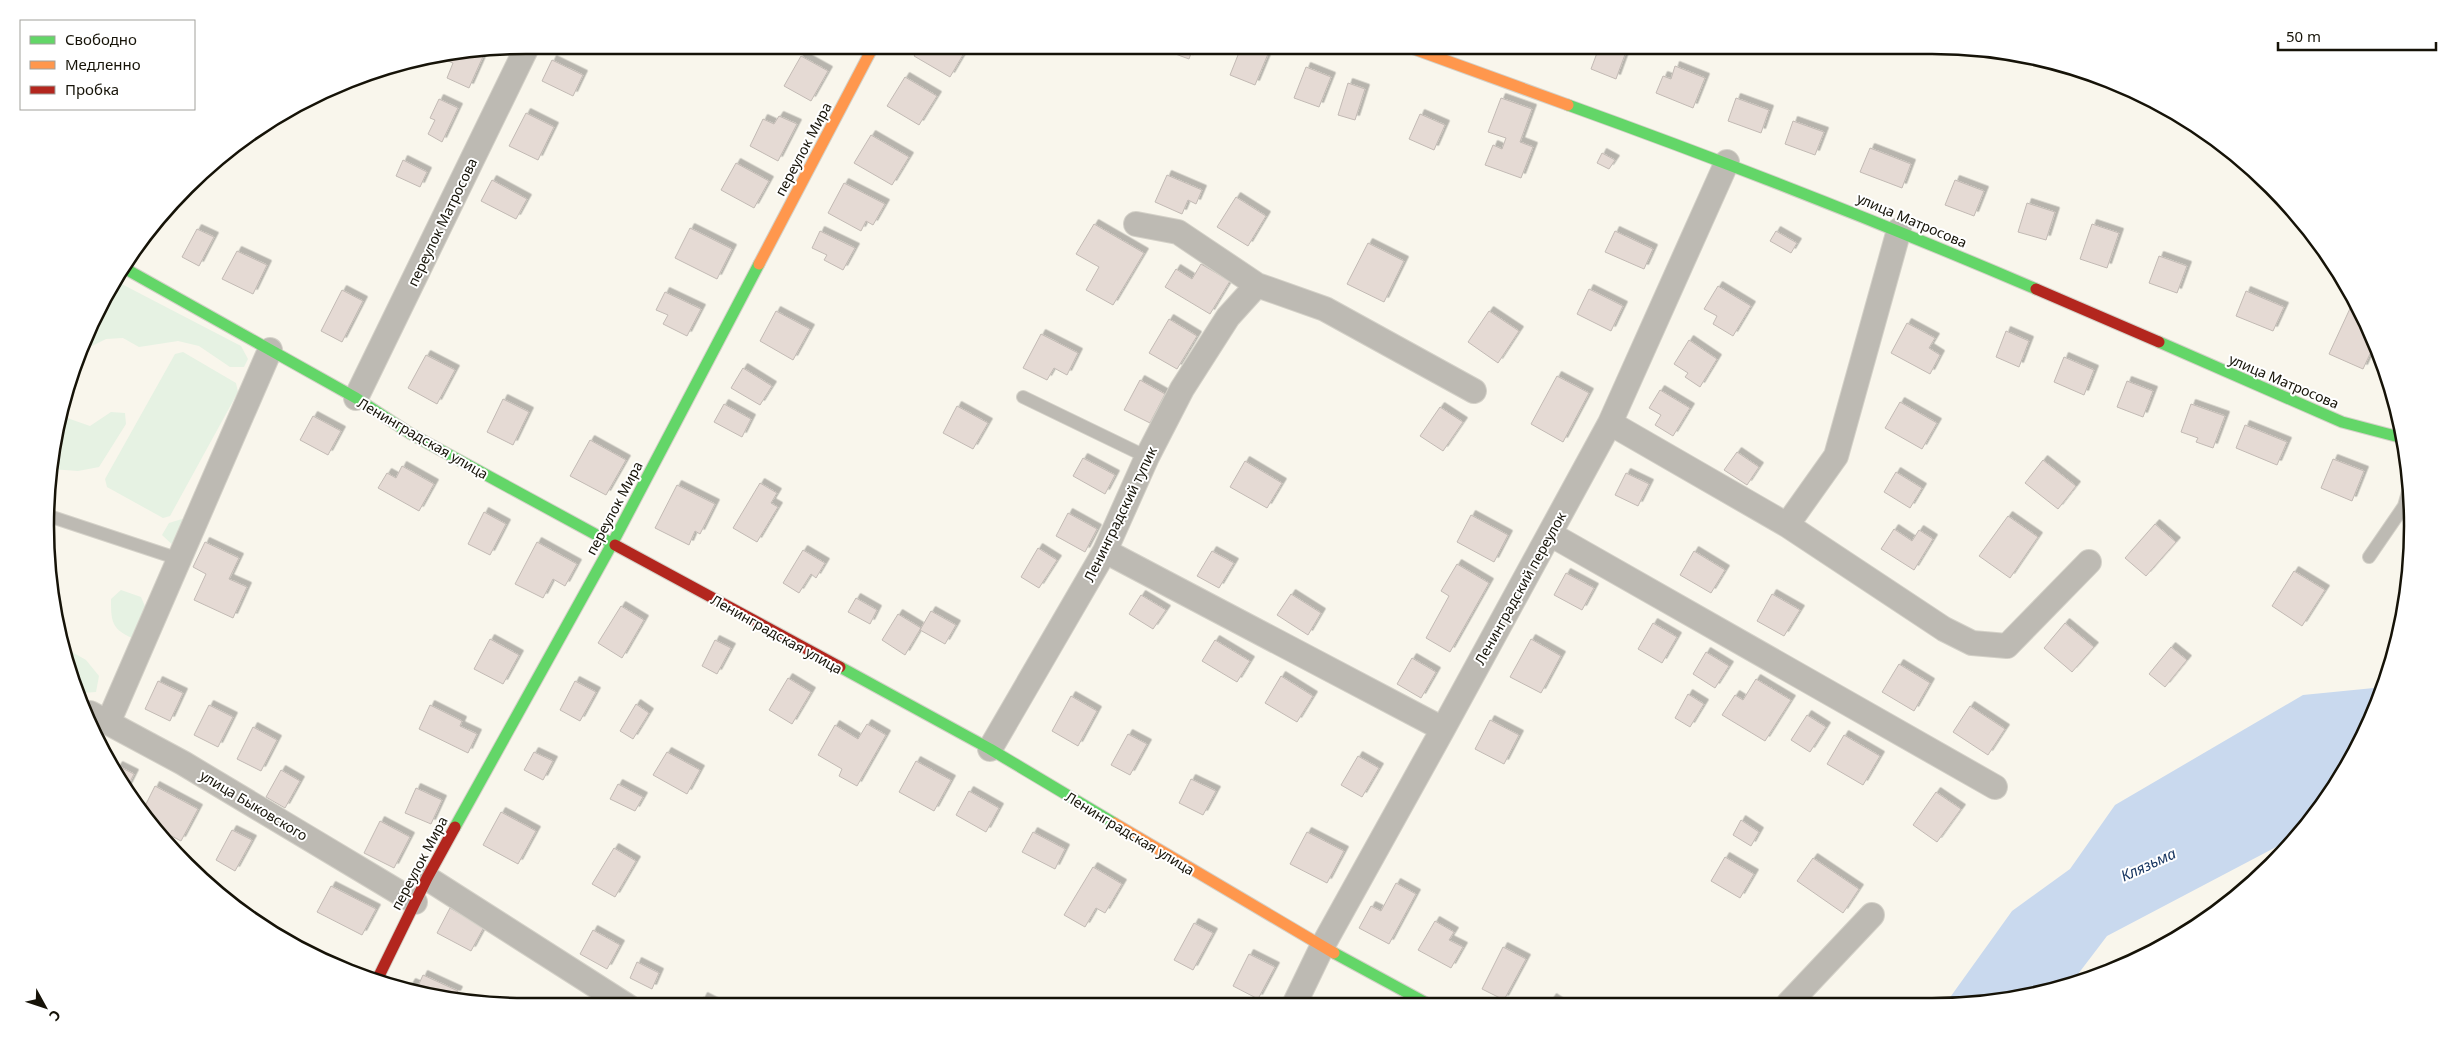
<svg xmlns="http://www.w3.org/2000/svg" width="2458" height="1052" font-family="'Noto Sans',sans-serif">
<defs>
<filter id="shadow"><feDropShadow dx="4.5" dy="-4.5" stdDeviation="0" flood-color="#0004"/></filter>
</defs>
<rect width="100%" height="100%" fill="#f9f6ec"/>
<path fill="#e6f2e3" d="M114,280l127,66 7,13 -4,8h-14l-31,-21 -21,-5 -39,6 -16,-9 -17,1 -20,10 24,-64z
M183,352l53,31 2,9 -68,124 -7,2 -56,-31 -2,-8 70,-125z
M111,412l14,1 1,11 -27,43 -21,4 -27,-2 3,-37 8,-19 8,6 20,7z
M182,519l2,11 -9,17 -13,-12 7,-12z
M121,590l20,7 6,14 -15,27c-21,-9 -21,-18 -21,-39z
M65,648l21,12 13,16 -3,16 -14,1z"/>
<path fill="#c9d9ee" d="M2384,687l-70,132 -19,18 -188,99 -35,46 -77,21h-49l66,-92 58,-42 45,-64 188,-110z"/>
<path fill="#e5dad4" stroke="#c2bab4" filter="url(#shadow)" d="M921,45h40l6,3 -17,29 -36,-21z
M1160,45h34l-5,14 -30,-11z
M1242,45l26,9 -13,31 -25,-10z
M1533,45h18l-2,6z
M1600,45h15l12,4 -11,30 -25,-10z
M485,52l-16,36 -22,-10 6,-15 -10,-4z
M801,56l27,15 -17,30 -27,-15z
M552,60l31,15 -10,21 -31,-15z
M1675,66l30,12 -12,30 -37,-15 7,-17 8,3z
M1306,67l25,10 -12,30 -25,-9z
M905,77l32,19 -18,29 -32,-19z
M1348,83l17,6 -10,31 -17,-5z
M1501,98l31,11 -12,33 13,5 -12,31 -36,-13 8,-20 9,4 4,-11 -18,-6z
M1736,98l33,12 -8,23 -33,-12z
M439,99l19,9 -16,34 -14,-8 7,-14 -5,-2z
M526,113l28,14 -16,33 -29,-14z
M1420,114l25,11 -11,25 -25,-11z
M779,116l18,8 -19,37 -28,-15 13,-27 11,5z
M1793,121l31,11 -9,23 -30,-11z
M871,135l38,22 -17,28 -38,-22z
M1870,148l41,16 -9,24 -42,-16z
M1602,153l13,7 -6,9 -12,-6z
M403,160l24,12 -7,15 -24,-11z
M736,163l33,18 -15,27 -33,-18z
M1167,175l35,15 -6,14 -8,-4 -6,14 -27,-12z
M492,180l35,19 -11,20 -35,-18z
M1955,180l29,11 -10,25 -29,-11z
M844,183l41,21 -12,21 -7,-4 -5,10 -33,-18z
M1236,197l30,19 -18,30 -31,-19z
M2027,203l28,9 -9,28 -28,-8z
M1094,224l50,29 -31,52 -27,-15 13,-23 -23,-13z
M2092,224l27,9 -12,35 -27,-9z
M690,228l42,21 -15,30 -42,-21z
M197,229l17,8 -15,29 -17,-9z
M820,231l35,17 -12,22 -19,-10 3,-5 -15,-7z
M1615,231l38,18 -9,20 -39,-17z
M1776,231l21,12 -6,10 -21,-12z
M1368,243l36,18 -20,41 -37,-18z
M237,251l30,14 -14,29 -31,-15z
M2159,256l28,10 -10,27 -28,-10z
M1201,264l29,17 -20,33 -45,-27 11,-18 16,10z
M1718,286l33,20 -18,30 -20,-12 4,-8 -13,-7z
M1589,289l34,17 -12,25 -34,-17z
M342,290l21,11 -21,41 -21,-11z
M2246,291l38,16 -11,24 -37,-15z
M665,292l36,17 -14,27 -24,-12 5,-9 -12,-5z
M2353,302l4,2 7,10 11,29 -12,26 -34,-15z
M776,311l34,18 -17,31 -33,-19z
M1489,311l30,20 -21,32 -30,-21z
M1169,319l28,17 -20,33 -28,-16z
M1907,323l28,15 -6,10 11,7 -10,19 -39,-21z
M2006,331l23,10 -10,26 -23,-10z
M1041,334l37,19 -11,22 -13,-7 -7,12 -24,-12z
M1689,340l28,19 -17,28 -15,-10 3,-4 -14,-9z
M426,355l29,15 -18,34 -29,-16z
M2064,357l30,13 -10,25 -30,-13z
M743,368l29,18 -12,19 -29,-17z
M1557,376l32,17 -26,49 -32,-18z
M1140,380l25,14 -15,29 -26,-13z
M2127,381l26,10 -10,26 -26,-10z
M1660,390l30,18 -17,28 -18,-11 6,-10 -12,-7z
M503,399l26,13 -16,33 -26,-13z
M1900,402l37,21 -15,26 -37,-21z
M724,404l27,15 -9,18 -28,-15z
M2191,404l34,12 -12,32 -17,-6 2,-4 -17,-6z
M957,406l31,17 -15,26 -30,-16z
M1440,407l23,15 -20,29 -23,-15z
M313,416l28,15 -13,24 -28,-15z
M2245,425l42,17 -10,23 -41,-17z
M590,440l36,20 -20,35 -36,-19z
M1737,452l22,15 -12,18 -23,-15z
M1083,458l32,17 -10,19 -32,-18z
M2333,459l31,12 -12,30 -31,-13z
M2043,460l33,26 -18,23 -33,-26z
M1245,461l37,22 -15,25 -37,-21z
M402,466l32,18 -15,27 -41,-23 9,-15 9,5z
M1896,472l26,16 -12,20 -26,-16z
M1626,473l23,11 -11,22 -23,-11z
M760,483l17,10 -6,10 7,4 -21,35 -24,-14z
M677,485l38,19 -15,30 -5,-3 -6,14 -34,-17z
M484,512l22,12 -16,31 -22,-11z
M1068,513l29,16 -12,23 -29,-16z
M1471,515l37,20 -14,27 -37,-20z
M2008,516l30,21 -28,41 -31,-22z
M2155,524l21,18 -30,34 -21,-18z
M1894,529l18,12 7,-11 14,9 -19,31 -33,-21z
M205,542l34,16 -10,21 18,8 -14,31 -39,-18 12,-26 -13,-7z
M537,542l40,22 -12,22 -12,-7 -10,19 -28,-14z
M1038,548l19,12 -18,28 -18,-11z
M803,550l22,13 -9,15 -5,-4 -12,19 -16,-10z
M1212,551l22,12 -15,25 -22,-12z
M1694,551l31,19 -14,23 -31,-18z
M1457,564l32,19 -39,69 -24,-14 23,-42 -8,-5z
M2294,571l31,19 -23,36 -30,-20z
M1566,573l28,15 -12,22 -28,-15z
M1291,594l30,19 -13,22 -31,-20z
M1772,594l28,16 -16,26 -27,-15z
M1141,595l25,15 -13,19 -24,-15z
M856,598l21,12 -7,14 -22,-12z
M621,606l23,14 -22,38 -24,-15z
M931,611l25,14 -11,19 -25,-14z
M898,614l23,14 -16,27 -23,-15z
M1653,623l24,14 -15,26 -24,-14z
M2065,623l29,24 -22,25 -28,-24z
M490,639l29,16 -16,29 -29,-15z
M1531,639l30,17 -20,37 -31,-16z
M715,640l16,8 -14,26 -15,-8z
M1215,640l35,21 -13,21 -35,-21z
M2171,647l16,13 -22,27 -16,-13z
M1706,652l23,14 -14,22 -22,-14z
M1412,658l24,14 -15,26 -24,-14z
M1899,664l31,19 -16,28 -32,-19z
M1281,676l32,20 -16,26 -32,-19z
M788,678l23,14 -19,32 -23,-14z
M1756,679l35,21 -26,41 -43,-26 13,-20 8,5z
M158,681l25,12 -13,28 -25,-12z
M575,681l21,11 -16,29 -20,-11z
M1688,694l16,10 -14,23 -15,-9z
M1071,696l26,15 -19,35 -26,-15z
M636,704l13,9 -16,26 -13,-8z
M209,705l24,12 -15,30 -24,-12z
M430,705l32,16 -2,5 17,8 -9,19 -49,-24z
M1970,706l35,23 -17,26 -35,-23z
M1807,715l19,12 -16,25 -19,-12z
M1490,720l29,15 -15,29 -29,-15z
M867,724l19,11 -29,51 -18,-10 3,-7 -24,-14 17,-30 23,14z
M253,727l24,13 -16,31 -24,-12z
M1128,734l19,10 -17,31 -19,-10z
M1844,735l36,21 -17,29 -36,-21z
M534,752l19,9 -10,19 -19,-10z
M667,752l33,18 -13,24 -34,-19z
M1358,756l21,12 -17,29 -21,-12z
M916,761l35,19 -17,31 -35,-19z
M118,766l16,8 -8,16 -12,-17z
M281,770l19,11 -15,27 -19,-11z
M1191,779l25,12 -13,24 -24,-12z
M618,784l25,13 -8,14 -25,-12z
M155,786l43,23 -17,32 -30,-16 -9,-13z
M416,788l26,12 -11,24 -26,-11z
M969,791l30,17 -13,24 -30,-17z
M1936,792l25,17 -24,33 -24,-17z
M501,812l35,19 -18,33 -35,-19z
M1741,820l18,12 -8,14 -18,-11z
M380,821l30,16 -16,31 -30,-15z
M232,830l20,10 -17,31 -19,-11z
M1033,832l32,17 -10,20 -33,-17z
M1307,832l37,19 -17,32 -37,-19z
M614,848l22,13 -21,36 -23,-13z
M1725,857l29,17 -14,24 -29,-17z
M1813,858l46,31 -16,24 -46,-32z
M1093,867l29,17 -17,29 -9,-5 -11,19 -21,-12z
M1396,883l20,11 -27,50 -30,-16 12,-22 10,5z
M331,886l45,23 -14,26 -45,-23z
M450,908l34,19 -13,24 -34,-18z
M1435,921l19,11 -5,8 14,7 -12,21 -33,-18z
M1194,923l19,10 -20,37 -19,-10z
M593,930l27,15 -13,24 -27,-15z
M1503,947l23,12 -22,41 -22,-11z
M1249,954l26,13 -17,32 -25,-13z
M637,962l22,11 -7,16 -22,-11z
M423,975l35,16 -2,4 -48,-7 3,-5 7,3z
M703,997l18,9 -23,1z
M1552,998l9,6h-13z"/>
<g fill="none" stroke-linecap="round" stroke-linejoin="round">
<defs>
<path id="lane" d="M1023,397l124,60
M46,515l133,44
M2369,557l35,-51 6,-21"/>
<path id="street" d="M1136,224l42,8 79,53 68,24 149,82
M356,398l172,-353
M1610,423l177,102 157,104 28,14 35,3 82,-84
M1787,525l49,-69 63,-226
M1550,534l445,253
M1105,551l338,178
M90,713l93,50 232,139
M108,723l162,-373
M990,749l115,-198 42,-94 35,-68 46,-72 29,-32
M427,878l202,129
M1789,1003l83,-88
M1294,1005l28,-58 121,-218 167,-306 117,-261"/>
<path id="fast" d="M1568,105c158,57 314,118 468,184
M124,268l232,130 55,36 204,111
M2159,342l183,80 61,16
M840,667l150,82 124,74
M455,827l157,-283 147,-280
M1334,953l94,51"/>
<path id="slow" d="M1403,45l165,60
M759,264l115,-219
M1114,823l220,130"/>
<path id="jam" d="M2036,289l123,53
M615,545l225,122
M376,982l51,-104 28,-51"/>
</defs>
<use href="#lane" stroke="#d4d1c8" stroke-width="14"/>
<use href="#street" stroke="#d4d1c8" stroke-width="26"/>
<use href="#fast" stroke="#d4d1c8" stroke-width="13"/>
<use href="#slow" stroke="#d4d1c8" stroke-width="13"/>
<use href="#jam" stroke="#d4d1c8" stroke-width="13"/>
<use href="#lane" stroke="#bdbab3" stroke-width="12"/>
<use href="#street" stroke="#bdbab3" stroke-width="24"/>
<use href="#fast" stroke="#63d668" stroke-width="11"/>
<use href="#slow" stroke="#ff974d" stroke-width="11"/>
<use href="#jam" stroke="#b3261e" stroke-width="11"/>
</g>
<g text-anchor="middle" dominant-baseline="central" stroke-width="4" stroke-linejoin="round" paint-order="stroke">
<g font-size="14" fill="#161308" stroke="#fff">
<text transform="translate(803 149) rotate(-62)">переулок Мира</text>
<text transform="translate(1912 220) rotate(23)">улица Матросова</text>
<text transform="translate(442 222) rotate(-64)">переулок Матросова</text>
<text transform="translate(2284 381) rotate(23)">улица Матросова</text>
<text transform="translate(423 438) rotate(30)">Ленинградская улица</text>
<text transform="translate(614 508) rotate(-62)">переулок Мира</text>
<text transform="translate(1120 514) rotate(-64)">Ленинградский тупик</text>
<text transform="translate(1520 588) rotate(-61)">Ленинградский переулок</text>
<text transform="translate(777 634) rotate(29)">Ленинградская улица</text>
<text transform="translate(254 805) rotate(31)">улица Быковского</text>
<text transform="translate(1130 833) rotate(31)">Ленинградская улица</text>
<text transform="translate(419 863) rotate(-62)">переулок Мира</text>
</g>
<g font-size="15" font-style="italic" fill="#183661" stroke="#fff">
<text transform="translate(2148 864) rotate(-25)">Клязьма</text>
</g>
</g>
<path d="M0 0H2458V1052H0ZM526 54H1932A472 472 0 0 1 2404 526V526A472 472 0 0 1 1932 998H526A472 472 0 0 1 54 526V526A472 472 0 0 1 526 54Z" fill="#fff" fill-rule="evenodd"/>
<path fill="none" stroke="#161308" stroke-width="2.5" d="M526 54H1932A472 472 0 0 1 2404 526V526A472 472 0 0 1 1932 998H526A472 472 0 0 1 54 526V526A472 472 0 0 1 526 54Z"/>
<rect x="20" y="20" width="175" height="90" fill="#ffffff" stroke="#a2a19c"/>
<rect x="30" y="36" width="25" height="8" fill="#63d668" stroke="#a2a19c"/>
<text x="65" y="45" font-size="15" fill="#161308">Свободно</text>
<rect x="30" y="61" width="25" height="8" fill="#ff974d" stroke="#a2a19c"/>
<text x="65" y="70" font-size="15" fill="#161308">Медленно</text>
<rect x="30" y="86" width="25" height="8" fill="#b3261e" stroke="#a2a19c"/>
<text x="65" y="95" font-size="15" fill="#161308">Пробка</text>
<g transform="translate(45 1007) rotate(130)" stroke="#ffffff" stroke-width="4" paint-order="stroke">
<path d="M0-4L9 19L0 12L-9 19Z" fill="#161308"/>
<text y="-8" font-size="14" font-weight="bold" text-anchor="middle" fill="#161308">С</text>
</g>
<path d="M2278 42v8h158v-8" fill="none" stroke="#161308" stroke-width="2.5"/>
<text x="2286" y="42" font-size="15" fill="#161308" stroke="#ffffff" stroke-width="4" paint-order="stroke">50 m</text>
</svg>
